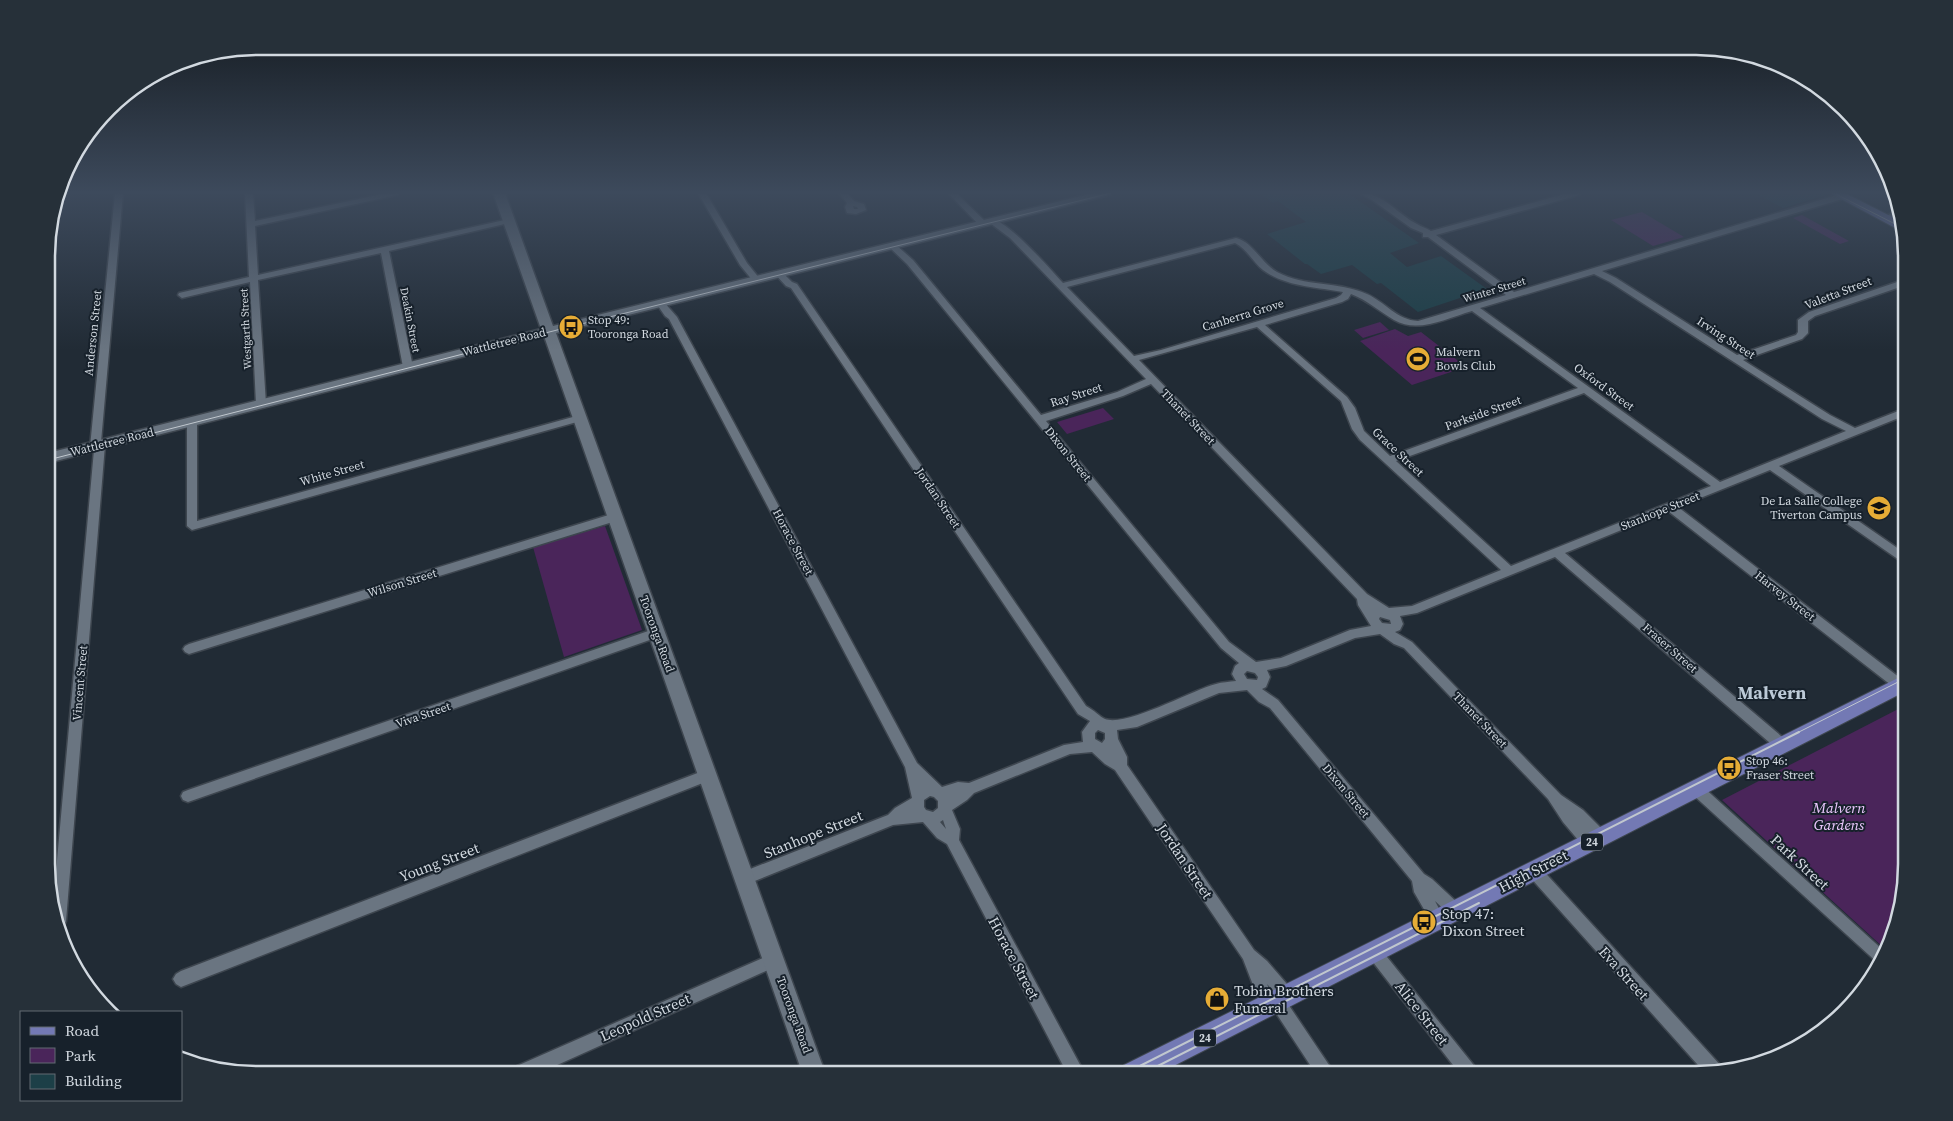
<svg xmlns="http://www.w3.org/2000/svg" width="1953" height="1121" font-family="'Source Serif 4',serif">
<rect width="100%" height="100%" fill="#212b35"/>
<path fill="#4a255a" d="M1642,212l42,25 -31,9 -42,-26z
M1802,215l47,26 -9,3 -47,-26z
M1380,322l9,8 -26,8 -9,-8z
M1395,329l13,7 13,-4 45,35 -54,18 -52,-44z
M1103,408l11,11 -47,15 -10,-12z
M605,526l37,104 -78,27 -31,-110z
M1906,705v172l-21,72 -163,-149z"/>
<path fill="#1c3f47" d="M1260,193h38v2l-3,1 2,1 14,-4h37l71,50 -29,10 17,14 34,-11 46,33 -69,23 -37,-29 -4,1 -25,-19 -31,9 -14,-10h-2l-38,-30 39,-12 -28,-21 -5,2z
M1755,193h71v2l-43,13z"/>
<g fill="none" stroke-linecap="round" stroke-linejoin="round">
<defs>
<path id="street" d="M115,193h8l-22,249 4,3 -39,476 -2,5 -2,1 -9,-22 41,-455 -4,-3z
M245,193h8l2,28 132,-28h14l-4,2 -142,31 3,49 251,-56 4,2 -4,2 -120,28 24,116 -5,3 -5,-3 -22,-114 -123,27 8,124 -5,3 -5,-3 -6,-122 -68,16 -4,-3 1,-2 70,-16z
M698,193h8l41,70 13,16 -1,2h-6l-13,-16z
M839,193h8l7,8 10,3 2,6 -10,4 -9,-1 -2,-6 2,-4zM853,206l4,1 1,2h-4z
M948,193h8l29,28v4h-6z
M1359,193c24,-1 38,21 58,31 5,3 9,4 14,7l137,-38h12l-1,2 -143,40 78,57 326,-98h6v4l-244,73 14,7 121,77 59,-20 2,-3v-12l11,-8 97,-33v6l-91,31 -7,5v12l-6,6 -59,21 87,55 25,13 51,-20v7l-127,51 127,88v9l-4,-1 -132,-92 -92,37 226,174 2,4 -2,4 -4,1 -4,-1 -228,-178 -103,42 222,188 1,4 -1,4 -5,2 -5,-2 -222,-192 -138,56 -17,3 3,8 -3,6 -5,2 17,10 149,153 22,15 23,23 2,4 -2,4 -5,2 -6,-3 1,3 -2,4 -5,2 -5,-2 -21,-25 -15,-23 -144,-151 -10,-4 -14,-10 -25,4 -69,28 -19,4 3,7 -4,10 -4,2 16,11 146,174 8,5 29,27 2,5 -2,5 -5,2 -5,-2 -16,-15 10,19 -2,5 -5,2 -5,-2 -19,-33 -2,-11 -142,-173 -11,-6 -12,-12 -28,3 -82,34 -20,3 1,9 9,18v8l127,185 13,11 26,30 3,5 -3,5 -5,3 43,64 2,6h-17l-42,-64 -6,4 -5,-3 -20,-52 -128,-189 -10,-6 -13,-12 -22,2 -96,39 -7,7 -15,10 8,19 -1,11 126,234 -17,1 -121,-231 -10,-6 -14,-16 -30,3 -148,60 -5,-2 -2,-5 2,-5 148,-58 7,-7 17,-10 -7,-31 -236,-448 -4,-3 -9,-13 1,-2h6l14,16 240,446 25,24 16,-5 11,1 95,-38 19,-3 -1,-10 8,-11 -12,-7 -287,-426 -5,-2 -11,-12 1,-2h6l10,10 5,2 289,422c8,4 14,11 19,13 22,8 87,-29 111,-35 6,-2 13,-2 20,-3l-4,-7 3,-8 4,-3 -18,-15 -314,-384 -19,-18 1,-2h6l18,16 128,155 76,-23 29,-13 -136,-141 -20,-15v-4c15,-2 61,51 73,64l173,-45c17,4 25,25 41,34 28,15 61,9 90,22 18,8 30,26 51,27l88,-26 -78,-58h-5v-4l-12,-5 -39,-28zM1235,243c12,6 18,19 28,27 23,17 53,17 80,22l-2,3 -5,3 -175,52 -27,6 -67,-69zM1594,274l16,8 212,137 24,12 -126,51 -240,-174zM1351,294c16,6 28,17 43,26 24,14 53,-2 78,-9l106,77 -188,68 -26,-25 -9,-23 -8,-11 -82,-72 77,-23 6,-3zM1257,327l84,74 11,28 8,11 141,130 -89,36 -23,2 -22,-14 -228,-234zM1151,384l206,215 1,6 13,21 -21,4 -69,28 -25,4 -27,-20 -183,-221 77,-25zM1584,393l127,93 -200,80 -115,-105zM1380,617l10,3 1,4 -9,-1 -3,-4zM1247,671l8,2 3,4 -1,3 -10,-1 -3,-5zM1098,730l7,3v6l-3,4 -7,-4v-6zM930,796l4,1 4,4v7l-5,4 -7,-2 -2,-3v-7zM943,820l3,9 -6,-7zM1267,984l9,10 -4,2z
M1900,210l1,5 -16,5 -4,-2z
M580,415l5,3 -1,2 -392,110 -5,-4v-104l1,-2 4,-1 5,3v99z
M615,513l4,1 1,3 -1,3 -430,134 -4,-2 -2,-3 2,-3 4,-2z
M657,628l4,2 2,3 -2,3 -473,166 -5,-2 -2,-4 2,-4 5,-2z
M708,769l5,2 2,4 -2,4 -532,208 -5,-3 -3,-5 3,-5 5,-3z
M1696,783l5,2 183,166 -4,14 -189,-172 -2,-4 2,-4z
M1534,864l5,2 183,201 1,5 -17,2 -177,-198 -2,-5 2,-5z
M1374,945l5,2 97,121 2,6h-18l-91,-117 -2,-5 2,-5z
M774,953l5,2 2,5 -2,5 -244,110h-27l2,-6z"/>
<path id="secondary" d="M493,193h12l48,133 540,-133h19l-2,2 -554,138 270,742h-23l-259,-739 -496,127v-10l493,-124z"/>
<path id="primary" d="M1830,193h15l57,29 2,9 -5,-1z
M1906,674v17l-748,383h-37l3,-9z"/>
</defs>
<use href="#street" stroke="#3e464f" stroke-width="3"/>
<use href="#secondary" stroke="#3e464f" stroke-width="3"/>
<use href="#primary" stroke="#3e464f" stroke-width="2"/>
<use href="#street" fill="#6a7581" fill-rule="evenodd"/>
<use href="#secondary" fill="#6a7581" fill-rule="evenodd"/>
<use href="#primary" fill="#7379b4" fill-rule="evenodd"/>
<path stroke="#c0c7ce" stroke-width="1" d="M1834,193l69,35
M48,460l513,-131 550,-136
M1797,733l109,-55"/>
<path stroke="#c0c7ce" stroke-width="2" d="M1124,1074l675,-342
M1142,1074l337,-171"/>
</g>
<linearGradient id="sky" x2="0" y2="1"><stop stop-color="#12181d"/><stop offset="0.55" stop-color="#3d4a5c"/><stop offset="1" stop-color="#3d4a5c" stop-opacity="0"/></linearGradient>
<rect width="1953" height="350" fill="url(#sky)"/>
<defs>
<symbol id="bus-disc" viewBox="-11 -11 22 22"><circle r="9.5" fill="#e6ac36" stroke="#17212b"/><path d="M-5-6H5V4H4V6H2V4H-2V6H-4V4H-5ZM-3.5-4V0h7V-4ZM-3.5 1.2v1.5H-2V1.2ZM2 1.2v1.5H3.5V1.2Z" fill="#111"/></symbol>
<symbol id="stadium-disc" viewBox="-11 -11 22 22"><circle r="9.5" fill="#e6ac36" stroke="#17212b"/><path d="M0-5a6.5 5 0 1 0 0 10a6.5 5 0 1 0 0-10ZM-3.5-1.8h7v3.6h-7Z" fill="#111"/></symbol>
<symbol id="school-disc" viewBox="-11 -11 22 22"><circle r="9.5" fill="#e6ac36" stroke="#17212b"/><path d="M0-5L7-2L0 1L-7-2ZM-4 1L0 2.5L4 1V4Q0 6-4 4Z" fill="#111"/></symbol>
<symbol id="shop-disc" viewBox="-11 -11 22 22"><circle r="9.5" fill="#e6ac36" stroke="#17212b"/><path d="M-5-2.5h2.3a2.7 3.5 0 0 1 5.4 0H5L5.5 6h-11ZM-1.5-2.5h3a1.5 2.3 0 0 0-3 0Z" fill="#111"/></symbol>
</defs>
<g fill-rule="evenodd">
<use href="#bus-disc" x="557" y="313" width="28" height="28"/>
<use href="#stadium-disc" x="1404" y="345" width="28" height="28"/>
<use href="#school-disc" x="1865" y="494" width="28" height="28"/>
<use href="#bus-disc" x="1715" y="754" width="28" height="28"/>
<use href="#bus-disc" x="1410" y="908" width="28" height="28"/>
<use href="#shop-disc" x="1203" y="985" width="28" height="28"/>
</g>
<g text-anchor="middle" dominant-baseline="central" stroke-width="4" stroke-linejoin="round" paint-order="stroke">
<g font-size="11" fill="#d2d9e0" stroke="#17212b">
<text transform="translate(1494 290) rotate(-17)">Winter Street</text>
<text transform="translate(410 320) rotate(79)">Deakin Street</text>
<text transform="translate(246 329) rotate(-93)">Westgarth Street</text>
</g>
<g fill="#17212b" stroke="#9aa2aa" stroke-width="1">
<rect x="1581" y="833.5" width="22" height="17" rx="4"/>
<rect x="1194" y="1029.5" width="22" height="17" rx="4"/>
</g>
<g font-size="11" font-weight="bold" fill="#d2d9e0">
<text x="1592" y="842">24</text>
<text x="1205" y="1038">24</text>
</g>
<g font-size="12" fill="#d2d9e0" stroke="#17212b">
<text transform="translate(1838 293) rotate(-21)">Valetta Street</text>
<text transform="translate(1243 315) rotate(-17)">Canberra Grove</text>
<text transform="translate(93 333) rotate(-84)">Anderson Street</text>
<text transform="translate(1726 338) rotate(33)">Irving Street</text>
<text transform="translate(504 342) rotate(-14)">Wattletree Road</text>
<text transform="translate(1604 387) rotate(36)">Oxford Street</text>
<text transform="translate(1076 395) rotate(-18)">Ray Street</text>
<text transform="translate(1483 413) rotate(-20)">Parkside Street</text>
<text transform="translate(1188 417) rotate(46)">Thanet Street</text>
<text transform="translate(112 442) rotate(-14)">Wattletree Road</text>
<text transform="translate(1398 452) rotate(43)">Grace Street</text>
<text transform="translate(1068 454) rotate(51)">Dixon Street</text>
<text transform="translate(332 473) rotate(-16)">White Street</text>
<text transform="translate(938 498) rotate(56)">Jordan Street</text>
<text transform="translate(1660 511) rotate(-22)">Stanhope Street</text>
<text transform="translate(793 542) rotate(62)">Horace Street</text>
<text transform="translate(402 583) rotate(-17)">Wilson Street</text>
<text transform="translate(1785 596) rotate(38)">Harvey Street</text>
<text transform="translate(657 634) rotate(70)">Tooronga Road</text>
<text transform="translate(1670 648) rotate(41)">Fraser Street</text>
<text transform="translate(80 683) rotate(-85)">Vincent Street</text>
<text transform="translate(423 715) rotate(-19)">Viva Street</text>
<text transform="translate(1480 720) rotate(46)">Thanet Street</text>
<text transform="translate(1346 791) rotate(50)">Dixon Street</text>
<text transform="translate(794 1015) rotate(70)">Tooronga Road</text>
</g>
<g font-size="12" fill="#d2d9e0" stroke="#17212b" text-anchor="start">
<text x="588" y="320">Stop 49:<tspan x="588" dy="14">Tooronga Road</tspan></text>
<text x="1436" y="352">Malvern<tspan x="1436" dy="14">Bowls Club</tspan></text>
<text x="1862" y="501" text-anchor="end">De La Salle College<tspan x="1862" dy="14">Tiverton Campus</tspan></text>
<text x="1746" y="761">Stop 46:<tspan x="1746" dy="14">Fraser Street</tspan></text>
</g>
<g font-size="15" font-style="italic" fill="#ecc8fe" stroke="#17212b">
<text x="1839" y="807">Malvern<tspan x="1839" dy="17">Gardens</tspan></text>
</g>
<g font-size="15" fill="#d2d9e0" stroke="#17212b">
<text transform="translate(813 834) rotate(-22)">Stanhope Street</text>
<text transform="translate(1185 861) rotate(56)">Jordan Street</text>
<text transform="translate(439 862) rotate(-21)">Young Street</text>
<text transform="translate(1800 862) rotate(43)">Park Street</text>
<text transform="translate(1533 871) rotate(-27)">High Street</text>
<text transform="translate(1014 958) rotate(62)">Horace Street</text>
<text transform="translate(1624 973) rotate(48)">Eva Street</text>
<text transform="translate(1422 1013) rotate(52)">Alice Street</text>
<text transform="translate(645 1017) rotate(-24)">Leopold Street</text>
</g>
<g font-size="15" fill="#d2d9e0" stroke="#17212b" text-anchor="start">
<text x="1442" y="913">Stop 47:<tspan x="1442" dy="17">Dixon Street</tspan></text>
<text x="1234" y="990">Tobin Brothers<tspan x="1234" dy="17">Funeral</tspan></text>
</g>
<g font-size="18" font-weight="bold" fill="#bdcad7" stroke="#17212b">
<text x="1772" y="692">Malvern</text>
</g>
</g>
<path d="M0 0H1953V1121H0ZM257 55H1696A202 202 0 0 1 1898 257V864A202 202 0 0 1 1696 1066H257A202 202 0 0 1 55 864V257A202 202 0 0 1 257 55Z" fill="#263039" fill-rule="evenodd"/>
<path fill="none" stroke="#d2d9e0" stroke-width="2.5" d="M257 55H1696A202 202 0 0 1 1898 257V864A202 202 0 0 1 1696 1066H257A202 202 0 0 1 55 864V257A202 202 0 0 1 257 55Z"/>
<rect x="20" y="1011" width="162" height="90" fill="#17212b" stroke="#626b73"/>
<rect x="30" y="1027" width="25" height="8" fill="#7379b4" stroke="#626b73"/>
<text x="65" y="1036" font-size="15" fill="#d2d9e0">Road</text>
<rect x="30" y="1048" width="25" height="15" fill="#4a255a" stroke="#626b73"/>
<text x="65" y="1061" font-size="15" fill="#d2d9e0">Park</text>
<rect x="30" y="1074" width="25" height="15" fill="#1c3f47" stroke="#626b73"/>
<text x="65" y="1086" font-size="15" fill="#d2d9e0">Building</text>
</svg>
